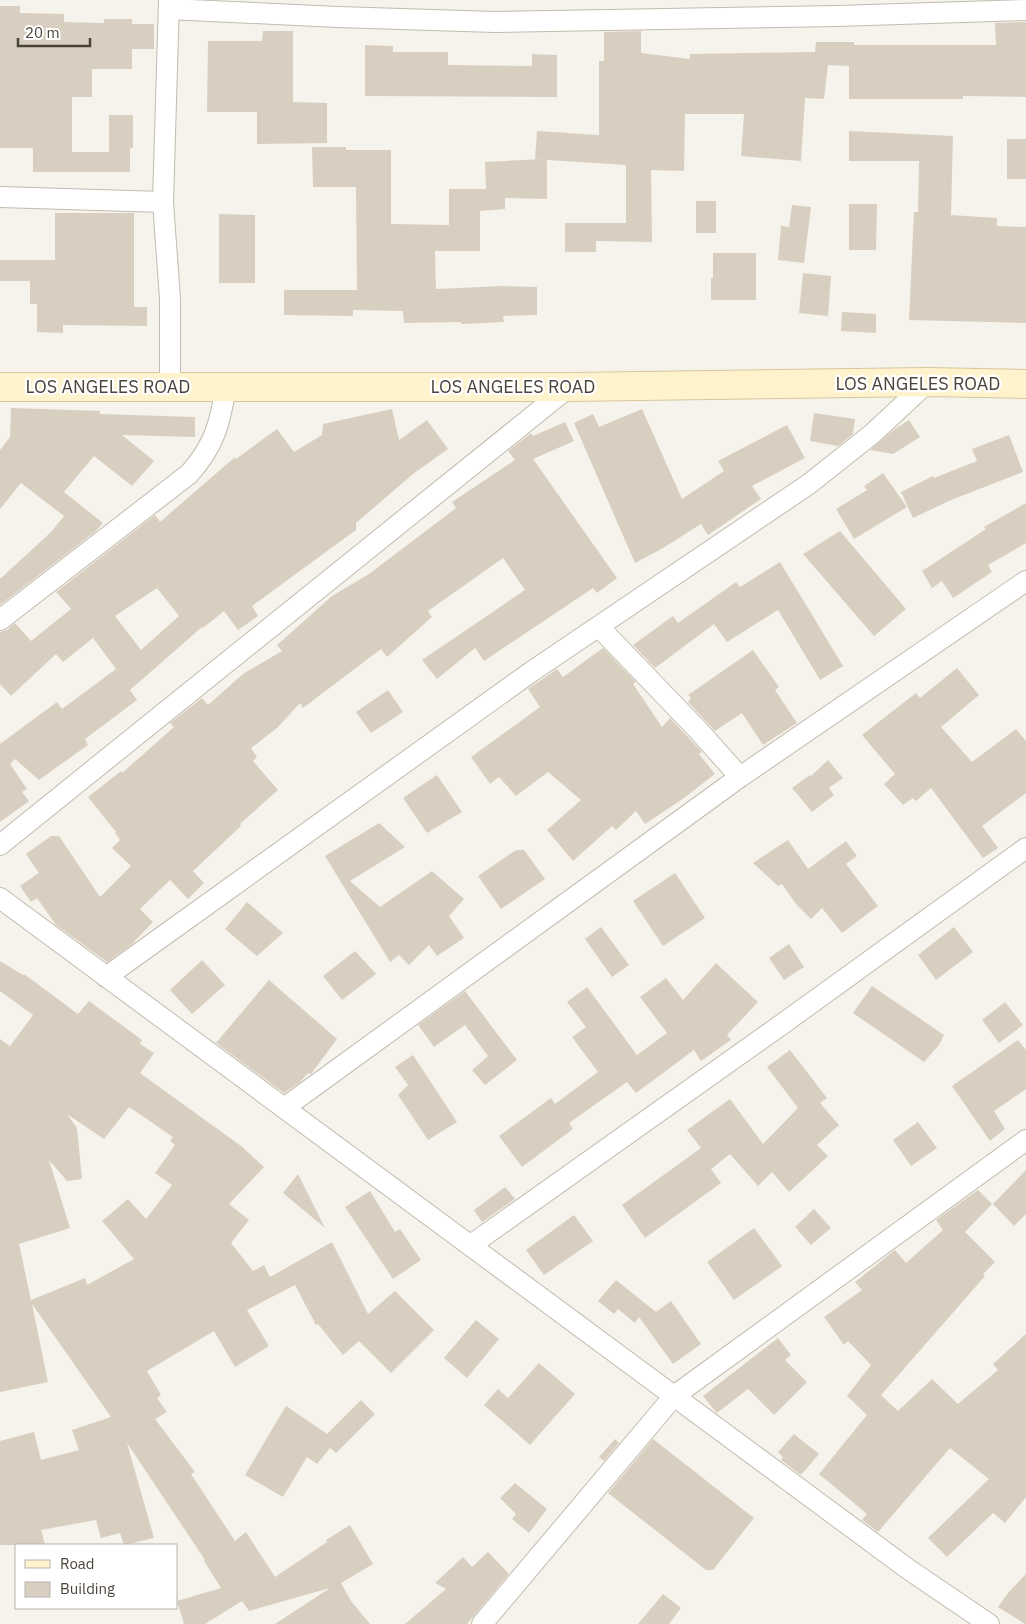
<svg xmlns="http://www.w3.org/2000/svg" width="1026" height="1624" font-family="'IBM Plex Sans',sans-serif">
<rect width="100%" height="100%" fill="#f6f3ec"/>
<path fill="#d8cfc1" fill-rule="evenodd" d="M0,6h20v7l44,1v8l40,1v-4h28v5h22v25h-22v20h-40v28h-20v55h37v-37h24v33h-3v24h-97v-24h-33z
M1026,22v75l-63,-1v3h-114v-33l-21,-1 -4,34 -19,-1 -4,63 -60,-5 3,-42h-59l-1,57 -33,-1 1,72 -56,-1v11h-31v-29h61v-58l-79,-5v39l-42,-1v11l-25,2v40h-45l1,38 66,-3 35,1v28l-34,1 1,6 -43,2v-2l-57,1 -1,-12 -50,-1v6l-69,-1v-25h73l-1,-103h-43l-1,-40h34v3h45v74l58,1v-36h37l-1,-27 58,-3h-8l2,-28 62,4v-74h5v-29l37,-1v22l49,6v-5l125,-2 1,-10h38v3h142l-1,-22z
M263,31h30v71l34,1v40l-70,1v-32h-50l1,-71h54z
M365,45l28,1v6h55v13l84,1v-12l25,1v42l-192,-1z
M849,131l104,5 -2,79 46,3v8l29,1v96l-117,-3 5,-108h4l1,-51h-70z
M1007,139h19v40h-19z
M696,201h20v32h-20z
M849,204h28l-1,46h-27z
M792,205l19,2 -7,56 -26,-3 3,-34 8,1z
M55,213h79v94h13v19l-84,-1v8l-26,-1v-28h-7v-23h-30v-21h55z
M219,214l36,1v68h-36z
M713,253h43v47h-45v-22h2z
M803,273l28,3 -3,40 -29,-3z
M842,312l34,2v19l-35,-2z
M11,408l89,3v3l95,3v20l-73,-2 32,26 -22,25 -38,-30 -30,36 39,31 -7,8 -96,74v-26l51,-47 13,-16 -43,-33 -21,26v-59l10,-13z
M392,409l7,31 28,-20 21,29 -35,25 -57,49v7l-104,76 6,10 -20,14 -14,-19 -21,17 -1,-1 -72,63 7,10 -52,39 3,6 -49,35 -24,-21 -5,5 17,25 -5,3 7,9 -29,21v-78l57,-42 5,7 54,-40 -23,-31 -30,24 -7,-8 -45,42 -11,-12v-52l7,-2 8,-7 16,18 40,-32 -15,-17 99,-77 5,7 75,-65 1,2 41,-30 17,23 28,-17 1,-11zM157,588l22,28 -38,34 -26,-34z
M642,409l40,90 42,-28 -6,-10 69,-36 18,33 -53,28 9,13 -53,36 -7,-11 -38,24 -28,15 -61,-140 19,-9 6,13z
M814,413l41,6 -2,15 -15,12 -28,-5z
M909,420l11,17 -27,17 -23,-4 25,-21z
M565,422l9,19 -41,18 84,119 -20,15 -4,-5 -109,73 -9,-13 -38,31 -15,-19 103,-70 -22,-32 -75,53 4,6 -45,40 -6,-8 -78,59 -3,-5 -23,25 -26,20 6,9 -4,4 25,29 -38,34 1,2 -48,45 11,12 -16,16 -18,-19 -30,29 13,13 -22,23 -24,17 -51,-37 -19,-27 -6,4 -11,-16 19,-13 -13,-19 25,-18h8l41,61 31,-31 -19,-18 8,-8 -5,-7 1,-1 -28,-35 33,-26 1,2 52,-46 -4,-4 32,-25 6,7 35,-31 39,-23 -5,-6 55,-49 37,-22 87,-66 -4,-6 63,-42 -7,-9 23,-18 2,3z
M1009,435l14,37 -72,28 -38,18 -12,-26 32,-16 1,2 43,-17 -5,-12z
M883,473l24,34 -53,32 -18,-30 31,-19 -3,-4z
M1026,503v40l-38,22 4,7 -39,26 -11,-17 -10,7 -10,-17 64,-42 -2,-2z
M840,531l66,78 -32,27 -71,-82z
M780,562l63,104 -23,14 -42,-70 -51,32 -13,-18 -59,44 -22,-23 40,-29 5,7 58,-41 4,5z
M603,648l33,34 -3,2 29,43 8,-9 32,34 -3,2 16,20 -31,24 -39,26 -9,-13 -20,19 -4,-4 -39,35 -26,-31 34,-30 -33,-28 -32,24 -17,-19 -9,7 -19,-27 69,-50 -12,-18 29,-20 6,8z
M753,650l26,37 -4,3 22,33 -34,22 -21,-32 -27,18 -27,-29 3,-4 -3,-3z
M957,668l22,27 -38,32 31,35 44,-33 10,12v52l-44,33 16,22 -15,10 -52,-70 -15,13 -3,-3 -10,7 -19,-21 11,-10 -33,-39 54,-42 4,5z
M388,690l15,22 -32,21 -15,-21z
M828,760l15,18 -14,10 5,7 -22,17 -20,-24 18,-13 1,1z
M437,775l25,37 -35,21 -24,-35z
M379,823l26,24 -55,34 30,26 52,-36 32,28 -15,17 15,22 -27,18 -8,-11 -20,20 -10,-10 -9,7 -65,-106z
M788,840l20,29 38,-28 11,15 -11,8 32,42 -36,27 -20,-25 -11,11 -15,-15 -14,-20 -4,2 -25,-23z
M516,850h8l21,29 -44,30 -23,-33z
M675,873l30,45 -42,28 -30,-45z
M247,902l36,31 -26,23 -32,-27z
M601,927l28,38 -17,12 -27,-38z
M954,927l19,25 -37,28 -18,-25z
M789,944l15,23 -20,13 -15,-22z
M355,951l21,23 -34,26 -19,-24z
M202,960l23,25 -33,29 -22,-24z
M0,961l23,14 1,-1 54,40 11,-13 53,39 -2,4 14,9 -14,20 101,73 23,21 -35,37 20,16 -18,23 22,28 11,-6 6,12 62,-35 36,72 27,-23 39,39 -43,43 -32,-32 -16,14 -25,-31 -2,1 -21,-40 -48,25 22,36 -34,21 -21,-36 -67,40 14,24 -4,3 10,14 -12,7 40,53 -4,2 44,67 11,-9 29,45 52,-35 -1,-2 24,-15 23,39 -32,19 10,18 19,23h-95l55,-36 -81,23 -7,-10 -37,23h-21l-7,-23 44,-13 -17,-27 1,-1 -78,-117 27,95 -30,7 -4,-12 -19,5 -5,-18 -55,10 4,15h-45v-104l34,-9 7,28 38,-10 -7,-20 39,-13 -79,-113 16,78 -48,10v-353l10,7 23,-31 -33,-24zM129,1107l44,30 -3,4 5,4 -20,28 17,12 -26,34 -18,-20 -26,22 32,38 -47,26 -2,-7 -54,22 -12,-56 51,-16 -21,-68 18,21 15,-2 -5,-51 -10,-14 37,25z
M716,963l42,39 -31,33 4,5 -30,21 -7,-11 -58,43 -9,-11 -58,41 4,6 -51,38 -23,-31 52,-38 4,6 43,-32 -26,-35 14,-10 -19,-25 20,-15 50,68 30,-22 -27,-36 26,-19 17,22z
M269,980l68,59 -26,35 -3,-1 -8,9 -16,11 -68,-50z
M872,986l72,49 -5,10 -15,17 -71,-49z
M465,991l52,69 -32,25 -13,-15 16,-14 -23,-31 -31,22 -16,-22z
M1005,1002l18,23 -24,18 -17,-23z
M1018,1040l8,10v39l-32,22 11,18 -15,12 -38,-55z
M790,1050l37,48 -7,5 19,22 -22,20 11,11 -39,36 -17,-20 -14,14 -28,-32 -19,15 10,14 -76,55 -23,-33 79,-57 -14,-18 43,-31 33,45 35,-36 -31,-41z
M413,1055l44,67 -29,18 -30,-45 10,-10 -13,-18z
M918,1122l19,26 -26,18 -18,-26z
M1026,1170v44l-12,12 -21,-22z
M298,1174l27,54 -42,-35z
M505,1187l10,12 -33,23 -8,-12z
M978,1190l14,14 -27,28 30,30 -12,12 2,2 -104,119 17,16 34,-32 26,25 40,-34 -5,-6 33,-30v163l-21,26 -12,-10 -46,44 -19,-19 61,-59 -39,-31 -72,84 -16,-12 5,-6 -48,-40 48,-59 -20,-19 24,-31 -23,-24 -4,4 -20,-28 38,-27 -7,-8 40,-32 11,13 37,-33 -7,-10z
M370,1191l25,41 5,-3 21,31 -28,19 -48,-72z
M814,1209l17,19 -20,17 -16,-18z
M574,1215l19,26 -49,34 -18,-25z
M754,1228l28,38 -48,34 -27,-38z
M616,1280l40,32 15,-11 30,43 -28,20 -34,-47 -4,6 -17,-14 -4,5 -16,-13z
M476,1320l23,19 -32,39 -23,-20z
M778,1338l13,17 -6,5 22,22 -33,33 -26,-26 -31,24 -2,-2 -12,-15z
M539,1363l36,31 -45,51 -46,-40 14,-16 10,9z
M361,1400l14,14 -39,39 -6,-5 -13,16 -10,-7 -24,40 -38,-22 41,-69 41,28z
M794,1434l25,20 -18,21 -20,-15 2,-3 -5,-5z
M615,1439l4,4 -15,18 -5,-4z
M653,1439l101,79 -41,52h-7l-98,-77z
M515,1483l32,26 -18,24 -17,-14 4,-5 -16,-16z
M488,1552l21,22 -42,50h-62l41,-35 -11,-6 28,-26 9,10z
M1026,1574v50h-1l-27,-17 10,-14z
M663,1594l18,14 -12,16h-31z"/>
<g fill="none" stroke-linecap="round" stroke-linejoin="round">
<defs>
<path id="street" d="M169,0l-6,202 7,97v87
M169,9l169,8 157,5 342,-6 189,-6
M0,197l163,5
M0,620l189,-146c26,-29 31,-51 37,-88
M599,627l99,103 42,47
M0,845l569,-458
M0,898l908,671 81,55
M106,977l425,-305 278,-188 63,-50 56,-52
M284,1108l456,-331 286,-196
M471,1245l310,-220 245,-177
M482,1624l192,-228 352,-256"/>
<path id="secondary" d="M0,387h569l359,-5 98,2"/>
</defs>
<use href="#street" stroke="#c2bbae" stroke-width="22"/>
<use href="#secondary" stroke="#d6c79b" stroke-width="30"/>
<use href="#street" stroke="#fff" stroke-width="20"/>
<use href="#secondary" stroke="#fff3cd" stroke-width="28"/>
</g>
<g text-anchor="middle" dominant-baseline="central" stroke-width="4.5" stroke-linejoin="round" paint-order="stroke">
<g font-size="18" fill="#4b4439" stroke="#fff">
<text x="918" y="383">LOS ANGELES ROAD</text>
<text x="108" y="386">LOS ANGELES ROAD</text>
<text x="513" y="386">LOS ANGELES ROAD</text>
</g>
</g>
<rect x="15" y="1544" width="162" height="65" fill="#ffffff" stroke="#b7b4b0"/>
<rect x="25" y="1560" width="25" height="8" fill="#fff3cd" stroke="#b7b4b0"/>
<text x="60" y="1569" font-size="15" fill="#4b4439">Road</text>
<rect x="25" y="1582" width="25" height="15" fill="#d8cfc1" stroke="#b7b4b0"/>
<text x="60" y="1594" font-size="15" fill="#4b4439">Building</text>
<path d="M18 38v8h72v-8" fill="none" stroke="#4b4439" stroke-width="2.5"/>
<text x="25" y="38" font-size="15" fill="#4b4439" stroke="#ffffff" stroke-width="4" paint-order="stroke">20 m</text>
</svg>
